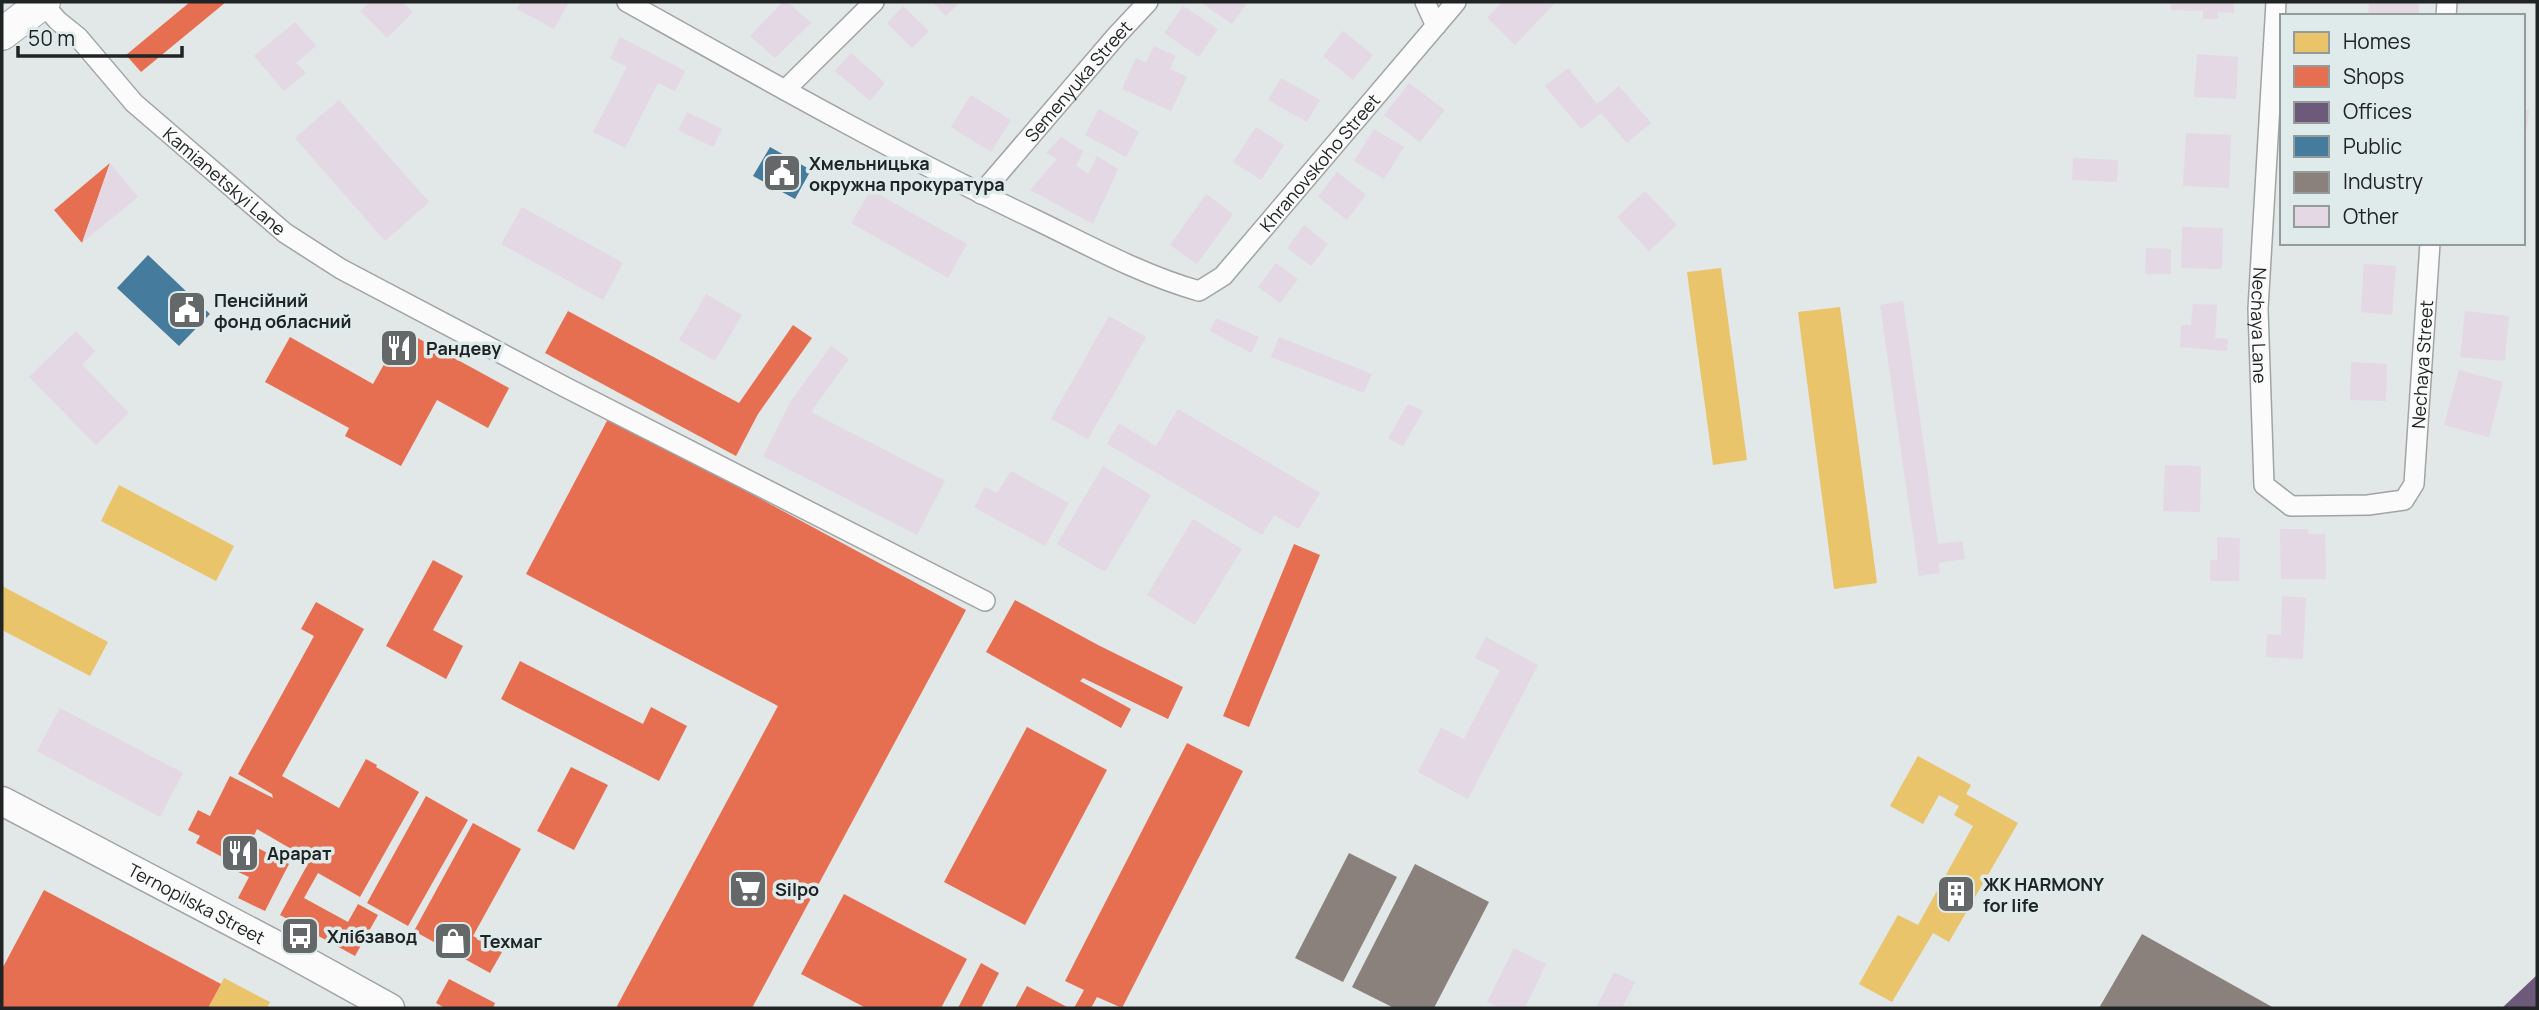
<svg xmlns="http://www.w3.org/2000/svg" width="2539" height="1010" font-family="Manrope,sans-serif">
<rect width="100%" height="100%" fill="#e2e7e7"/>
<path fill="#e9c46a" d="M1721,268l26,192 -34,5 -26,-193z
M1840,307l37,276 -43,6 -36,-277z
M119,485l115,61 -18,35 -115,-60z
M2,586l106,56 -18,34 -88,-46z
M1918,756l53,29 -5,9 52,29 -69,119 -16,-9 -41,69 -33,-18 39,-69 20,10 55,-99 -19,-11 5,-9 -20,-11 -16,29 -33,-18z
M224,978l46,24 -3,6h-59z"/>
<path fill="#e76f51" d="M190,2h36l-85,70 -15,-17z
M110,163l-28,80 -28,-33z
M568,311l171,92 54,-78 19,13 -54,76 -22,42 -191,-103z
M403,330l106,58 -21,40 -51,-28 -36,66 -56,-30 4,-8 -84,-46 25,-45 83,47z
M609,417l357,193 -214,398h-136l162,-302 -252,-132z
M1294,544l26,11 -71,172 -26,-11z
M433,560l30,16 -30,54 30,16 -17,33 -60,-33z
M1015,600l83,45 85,42 -15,32 -85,-41 -3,3 51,28 -10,19 -135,-76z
M316,602l48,27 -82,147 57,32 27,-49 11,6 -1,2 43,25 -59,105 -42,-24 -14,25 44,24 10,-18 20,11 -23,41 -75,-41 30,-55 -53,-31 -7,15 39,20 -24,47 -27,-13 11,-21 -13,-6 3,-5 -43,-23 4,-7 -12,-6 10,-20 12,6 20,-40 43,22 -1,-4 -34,-20 76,-138 -13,-7z
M520,661l123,63 8,-17 36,19 -28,55 -158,-82z
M1027,727l80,43 -82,155 -81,-43z
M1187,743l56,28 -121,237 -25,-11 -6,11h-17l10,-18 -19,-9z
M571,767l37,18 -34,65 -37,-19z
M426,796l42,24 -60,106 -41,-23z
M473,823l48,26 -48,87 29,16 -12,21 -76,-42z
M44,890l177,94 -13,24h-206v-39z
M844,894l123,65 -26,49h-75l-65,-34z
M981,963l18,10 -18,35h-23z
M449,979l46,24 -2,5h-48l-9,-5z
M1027,986l42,22h-54z"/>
<path fill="#6d597a" d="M2537,975v33h-35z"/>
<path fill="#457b9d" d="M770,147l41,23 -16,29 -42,-23z
M148,255l62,59 -31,32 -62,-58z"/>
<path fill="#8a817c" d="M1349,853l48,24 -54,105 -48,-24z
M1415,864l74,38 -55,106h-40l-42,-21z
M2142,934l132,74h-175z"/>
<path fill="#e3d8e4" d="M370,2h33l10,10 -26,26 -27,-27z
M521,2h48l-15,27 -37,-20z
M783,2h5l23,21 -36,35 -25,-22z
M932,2h28l-14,14z
M1200,2h48l-16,22z
M1502,2h54l-41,43 -28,-27z
M2171,2h63v11l-16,-1v7h-15v-8l-32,-1z
M2369,2h50v14h-51z
M903,6l26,25 -17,17 -25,-25z
M1183,6l35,23 -19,28 -35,-24z
M295,22l21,24 -20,17 10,10 -22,18 -30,-35z
M1343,31l30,24 -20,25 -30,-24z
M620,37l65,34 -10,20 -17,-8 -33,65 -32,-16 34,-65 -17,-9z
M1154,46l22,10 -6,13 17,8 -16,34 -49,-22 14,-31 10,5z
M851,53l34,30 -15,18 -35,-30z
M2197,54l41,3 -2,42 -42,-2z
M1568,68l29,36 22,-18 32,37 -24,20 -26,-30 -20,16 -36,-43z
M1281,78l39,22 -13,22 -39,-22z
M1409,83l36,27 -25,32 -36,-27z
M971,95l40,25 -20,32 -40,-25z
M339,100l90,102 -44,39 -90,-103z
M1099,109l40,23 -13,25 -41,-22z
M2523,109l6,1 -4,32h-2z
M687,112l35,17 -9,18 -35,-17z
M1256,127l28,18 -23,35 -28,-18z
M1374,129l30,18 -20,32 -30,-18z
M2186,133l45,2 -2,53 -46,-2z
M1061,137l22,14 -7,15 12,8 9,-18 21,13 -25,55 -63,-34 27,-31 -11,-6z
M2073,158l45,2 -1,22 -45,-2z
M110,163l28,34 -56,46z
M1337,172l29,23 -19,25 -29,-23z
M871,190l96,54 -19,34 -97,-55z
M1645,191l32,34 -28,26 -32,-34z
M1206,194l27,20 -36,50 -27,-19z
M522,207l101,56 -20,37 -102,-56z
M1304,225l24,19 -17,22 -24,-18z
M2182,227l41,1 -1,41 -41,-1z
M2146,248l25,1v25h-26z
M1276,263l22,16 -18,24 -22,-16z
M2364,264l32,2 -4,49 -31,-3z
M706,294l36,21 -27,46 -36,-21z
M1903,301l35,243 24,-3 3,18 -27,4 2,10 -21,3 -39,-271z
M2193,304l24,1 -2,33 13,1 -1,12 -47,-4 1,-22h10z
M2465,311l44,5 -4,45 -45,-4z
M1109,316l37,21 -58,102 -37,-20z
M1216,318l43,19 -8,16 -41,-22z
M76,331l19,20 -13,14 47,48 -33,32 -67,-68z
M1279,337l93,37 -8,19 -93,-36z
M831,346l18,13 -38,53 134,69 -28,54 -154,-79 28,-55z
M2351,362l36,2 -1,37 -36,-1z
M2459,370l44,12 -14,55 -45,-12z
M1408,404l15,7 -20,35 -15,-8z
M1178,409l142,84 -22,36 -24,-14 -12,20 -155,-91 12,-21 37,23z
M2165,465l36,1 -1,46 -37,-1z
M1103,466l48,29 -46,77 -48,-28z
M1011,471l58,32 -24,43 -71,-39 11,-20 12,6z
M1193,519l49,30 -47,76 -48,-30z
M2280,529h28v5h17l1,45h-45z
M2217,537l23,1 -1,43h-29v-21h7z
M2282,596l24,2 -3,61 -37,-2 1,-23 14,1z
M1486,637l52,28 -70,134 -50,-27 23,-44 23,11 36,-69 -25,-12z
M60,708l123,65 -23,44 -123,-66z
M1514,948l32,16 -21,44h-25l-13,-6z
M1614,972l21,10 -13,26h-26z"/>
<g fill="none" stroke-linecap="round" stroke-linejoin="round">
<defs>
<g id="street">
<path id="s1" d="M627,2c134,75 268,151 407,217 54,26 108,56 165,72l24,-15 233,-274"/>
<path d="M1425,2l11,24"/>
<path id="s2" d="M2276,2l-18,307 6,176 27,21 77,-1 36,-5 10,-16 16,-241"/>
<path id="s3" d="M42,3l16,18 20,16 56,66 151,130 56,36 224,118 420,214"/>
<path d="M2446,16l1,-14"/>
<path d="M785,90l89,-88"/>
<path id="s4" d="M981,194l136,-159 31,-33"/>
</g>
<g id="secondary">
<path id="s5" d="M2,801l285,150 103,57"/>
</g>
<path id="primary" d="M2,34l42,-32"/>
</defs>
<use href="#street" stroke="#a0a4a4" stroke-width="22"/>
<use href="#secondary" stroke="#a0a4a4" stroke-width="31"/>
<use href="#primary" stroke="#a0a4a4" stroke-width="34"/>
<use href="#street" stroke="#fbfbfb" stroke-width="19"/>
<use href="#secondary" stroke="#fbfbfb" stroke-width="28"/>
<use href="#primary" stroke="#fbfbfb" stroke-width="32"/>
</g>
<defs>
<symbol id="civic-square" viewBox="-11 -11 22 22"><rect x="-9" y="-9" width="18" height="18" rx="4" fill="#646868" stroke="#dfeaea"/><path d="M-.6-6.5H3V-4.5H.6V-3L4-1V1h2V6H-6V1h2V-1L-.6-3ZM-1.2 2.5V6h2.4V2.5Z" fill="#fff"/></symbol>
<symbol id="restaurant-square" viewBox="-11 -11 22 22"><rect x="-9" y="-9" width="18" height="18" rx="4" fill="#646868" stroke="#dfeaea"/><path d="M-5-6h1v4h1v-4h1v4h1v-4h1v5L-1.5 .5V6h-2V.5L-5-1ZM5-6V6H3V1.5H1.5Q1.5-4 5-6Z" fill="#fff"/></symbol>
<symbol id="supermarket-square" viewBox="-11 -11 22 22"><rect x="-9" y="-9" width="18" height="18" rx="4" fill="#646868" stroke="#dfeaea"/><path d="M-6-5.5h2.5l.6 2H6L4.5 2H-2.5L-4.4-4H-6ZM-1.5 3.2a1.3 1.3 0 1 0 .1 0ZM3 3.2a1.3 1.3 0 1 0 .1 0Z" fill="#fff"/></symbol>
<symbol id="building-square" viewBox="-11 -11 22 22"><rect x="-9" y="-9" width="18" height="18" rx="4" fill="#646868" stroke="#dfeaea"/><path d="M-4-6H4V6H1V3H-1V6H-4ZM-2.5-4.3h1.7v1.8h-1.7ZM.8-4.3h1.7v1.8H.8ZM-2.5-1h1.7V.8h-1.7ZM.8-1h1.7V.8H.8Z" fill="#fff"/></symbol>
<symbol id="bus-square" viewBox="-11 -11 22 22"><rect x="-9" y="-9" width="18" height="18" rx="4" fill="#646868" stroke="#dfeaea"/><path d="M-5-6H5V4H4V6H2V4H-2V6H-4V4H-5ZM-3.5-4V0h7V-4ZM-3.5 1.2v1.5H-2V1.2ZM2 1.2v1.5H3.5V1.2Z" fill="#fff"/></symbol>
<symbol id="shop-square" viewBox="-11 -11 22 22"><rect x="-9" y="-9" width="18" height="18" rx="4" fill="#646868" stroke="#dfeaea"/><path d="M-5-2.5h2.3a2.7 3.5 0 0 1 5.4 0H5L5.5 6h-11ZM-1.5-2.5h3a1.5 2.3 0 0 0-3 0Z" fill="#fff"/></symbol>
</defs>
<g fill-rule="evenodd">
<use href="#civic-square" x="760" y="151" width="44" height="44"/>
<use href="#civic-square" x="165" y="288" width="44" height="44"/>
<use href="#restaurant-square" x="377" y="326" width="44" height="44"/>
<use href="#restaurant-square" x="218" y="831" width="44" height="44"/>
<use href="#supermarket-square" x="726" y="867" width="44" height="44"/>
<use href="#building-square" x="1934" y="872" width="44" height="44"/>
<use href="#bus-square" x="278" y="914" width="44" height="44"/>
<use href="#shop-square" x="431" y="919" width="44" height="44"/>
</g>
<g text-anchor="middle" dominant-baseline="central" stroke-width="7" stroke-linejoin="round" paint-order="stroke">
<g font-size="18" fill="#202424" stroke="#dfeaea">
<text stroke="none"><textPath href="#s4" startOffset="149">Semenyuka Street</textPath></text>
<text stroke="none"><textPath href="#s1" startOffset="819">Khranovskoho Street</textPath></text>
<text stroke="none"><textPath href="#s3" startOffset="256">Kamianetskyi Lane</textPath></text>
<text stroke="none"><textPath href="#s2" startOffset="324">Nechaya Lane</textPath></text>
<text stroke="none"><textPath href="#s2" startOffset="770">Nechaya Street</textPath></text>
<text stroke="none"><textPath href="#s5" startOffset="220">Ternopilska Street</textPath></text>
</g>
<g font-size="18" font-weight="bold" fill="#202424" stroke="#dfeaea" text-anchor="start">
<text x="809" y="163">Хмельницька<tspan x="809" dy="21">окружна прокуратура</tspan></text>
<text x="214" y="300">Пенсійний<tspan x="214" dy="21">фонд обласний</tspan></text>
<text x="426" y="348">Рандеву</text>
<text x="267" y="853">Арарат</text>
<text x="1983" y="884">ЖК HARMONY<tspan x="1983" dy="21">for life</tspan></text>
<text x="775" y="889">Silpo</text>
<text x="327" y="936">Хлібзавод</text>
<text x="480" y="941">Техмаг</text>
</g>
</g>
<rect width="2539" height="1010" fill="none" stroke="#202424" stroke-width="7"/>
<rect x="2280" y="14" width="245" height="231" fill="#dfeaea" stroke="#939b9b" stroke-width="2"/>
<rect x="2294" y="32" width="35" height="21" fill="#e9c46a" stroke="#939b9b" stroke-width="2"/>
<text x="2343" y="49" font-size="21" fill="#202424">Homes</text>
<rect x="2294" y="66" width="35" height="21" fill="#e76f51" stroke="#939b9b" stroke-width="2"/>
<text x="2343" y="84" font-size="21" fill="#202424">Shops</text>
<rect x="2294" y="102" width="35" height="21" fill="#6d597a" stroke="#939b9b" stroke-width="2"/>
<text x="2343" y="119" font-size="21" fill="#202424">Offices</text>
<rect x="2294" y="136" width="35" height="21" fill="#457b9d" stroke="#939b9b" stroke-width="2"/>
<text x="2343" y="154" font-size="21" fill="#202424">Public</text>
<rect x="2294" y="172" width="35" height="21" fill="#8a817c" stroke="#939b9b" stroke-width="2"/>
<text x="2343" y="189" font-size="21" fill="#202424">Industry</text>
<rect x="2294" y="206" width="35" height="21" fill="#e3d8e4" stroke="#939b9b" stroke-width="2"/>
<text x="2343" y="224" font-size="21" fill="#202424">Other</text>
<path d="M18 46v10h164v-10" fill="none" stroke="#202424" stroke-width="3.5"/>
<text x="28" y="46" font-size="21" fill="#202424" stroke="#dfeaea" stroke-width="5" paint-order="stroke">50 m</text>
</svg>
